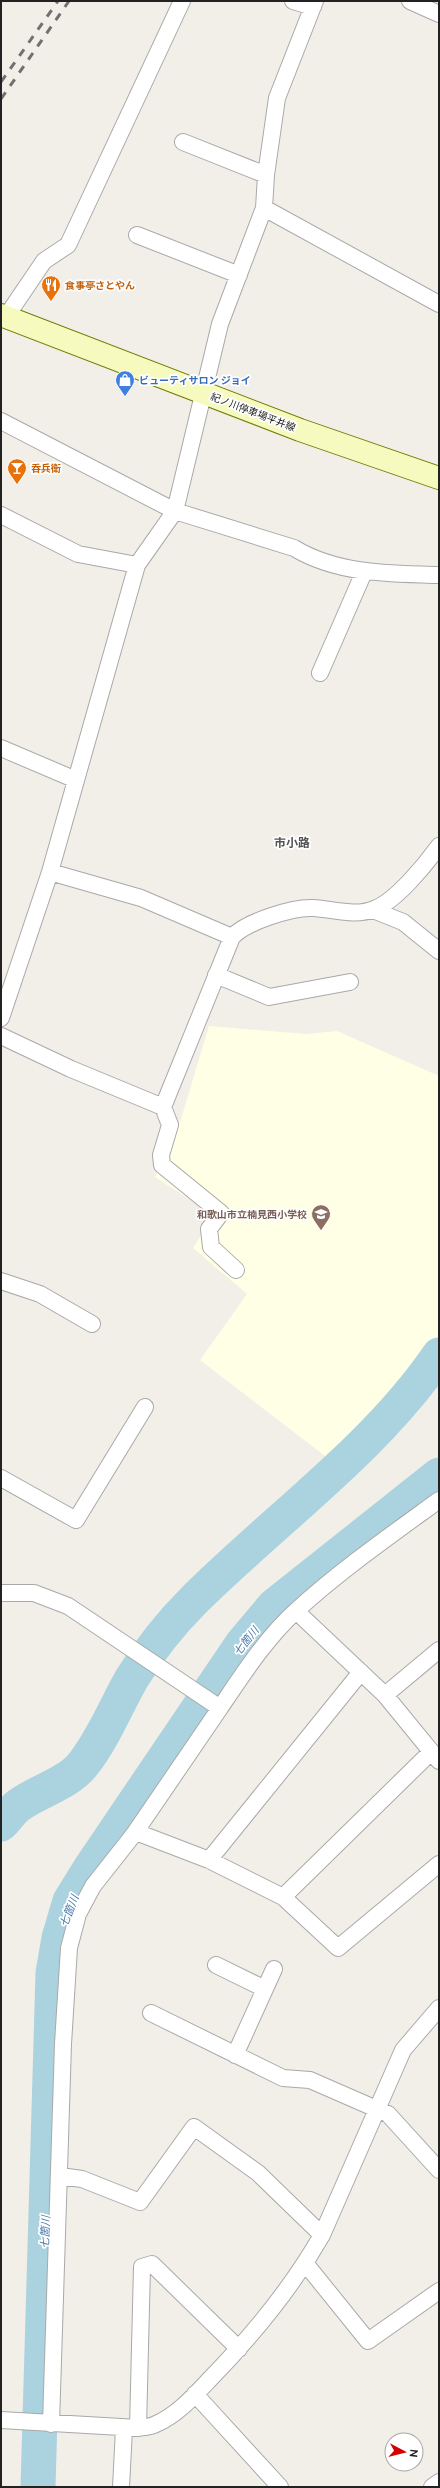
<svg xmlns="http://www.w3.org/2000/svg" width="440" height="2488" font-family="Ubuntu,'Noto Sans JP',sans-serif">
<rect width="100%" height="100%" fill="#f2efe9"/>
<path fill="#ffffe5" d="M209,1026l97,8 31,-3 102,45v276l-8,-5 -102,112 -129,-99 47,-66 -54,-46 21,-33 -59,-38 26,-58z"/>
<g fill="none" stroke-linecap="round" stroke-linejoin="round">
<path stroke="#aad3df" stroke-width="35" d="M1,1824c6,-6 11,-14 18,-19 21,-15 49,-21 65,-42 20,-26 32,-57 48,-85 17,-27 38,-54 61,-77 80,-80 182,-152 246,-246
M38,2487l15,-514 6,-35 11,-37 21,-34 151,-223 32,-38 165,-131"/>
<defs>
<path id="minor" d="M293,1l20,6
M410,1l29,13
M183,142l83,33
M264,208l175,96
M137,235l102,40
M6,317l38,-56 24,-16 114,-244
M1,421l174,90 119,37c43,26 96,26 145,27
M1,515l77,39 59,11
M320,673l44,-101
M1,748l75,32
M50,872l91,26 91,39
M373,910l30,12 36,29
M216,975l53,22 81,-15
M1,1018l49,-146 87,-307 38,-54 45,-187 44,-116 2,-33 11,-77 38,-97
M1,1036l70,33 92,38 69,-170c14,-15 60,-30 81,-29 20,1 42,9 61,1 21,-7 52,-45 65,-63
M163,1107l7,18 -9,30 1,10 59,48 -12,16 2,18 25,23
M1,1281l39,13 52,30
M1,1478l75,42 69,-113
M1,1593h33l34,13 152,102c23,-34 46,-70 77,-98 44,-40 94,-75 142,-110
M296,1611l89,84 54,66
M385,1695l54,-45
M136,1832l73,28 74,37 55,51 101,-84
M209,1860l152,-188
M283,1897l148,-145
M216,1965l49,24
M151,2013l132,65 27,2 78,34 51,56
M235,2055l39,-86
M60,2176l22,3 58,23 54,-75 64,46 64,62
M305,2263l63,78 71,-50
M195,2394l85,93
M1,2420l137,8c6,-1 13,-1 18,-4 21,-9 38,-28 54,-45 43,-44 81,-90 112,-144l81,-185 36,-42
M51,2424l12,-380 6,-96 9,-34 15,-28 41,-52 86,-126
M138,2428l4,-161 10,-3 87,85
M121,2487l3,-58
M432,2487l7,-5"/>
<path id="secondary" d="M1,315l299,115 139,48"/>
</defs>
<use href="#minor" stroke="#a9a9a9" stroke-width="18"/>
<use href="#secondary" stroke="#707d05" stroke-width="24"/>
<use href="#minor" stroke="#fff" stroke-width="16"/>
<use href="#secondary" stroke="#f7fabf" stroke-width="22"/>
<path stroke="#707070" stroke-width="3" stroke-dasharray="8 8" stroke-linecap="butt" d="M1,82l57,-81
M1,99l68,-98"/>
</g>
<defs>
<symbol id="restaurant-pin" viewBox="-11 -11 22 30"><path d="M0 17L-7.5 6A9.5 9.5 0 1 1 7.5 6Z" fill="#e8710a" stroke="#fff"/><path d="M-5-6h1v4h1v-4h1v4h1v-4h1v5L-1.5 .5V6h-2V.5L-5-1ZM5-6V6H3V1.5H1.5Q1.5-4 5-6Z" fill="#fff"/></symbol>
<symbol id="shop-pin" viewBox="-11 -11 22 30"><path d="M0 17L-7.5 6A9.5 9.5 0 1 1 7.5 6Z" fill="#3f7fe0" stroke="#fff"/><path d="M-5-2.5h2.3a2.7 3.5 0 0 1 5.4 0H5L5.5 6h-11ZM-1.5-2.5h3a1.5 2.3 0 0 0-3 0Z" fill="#fff"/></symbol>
<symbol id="bar-pin" viewBox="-11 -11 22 30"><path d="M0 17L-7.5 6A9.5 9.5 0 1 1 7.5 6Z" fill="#e8710a" stroke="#fff"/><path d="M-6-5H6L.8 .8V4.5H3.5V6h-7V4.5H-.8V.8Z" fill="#fff"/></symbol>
<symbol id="school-pin" viewBox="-11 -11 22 30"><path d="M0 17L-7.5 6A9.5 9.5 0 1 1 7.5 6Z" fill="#8d6e63" stroke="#fff"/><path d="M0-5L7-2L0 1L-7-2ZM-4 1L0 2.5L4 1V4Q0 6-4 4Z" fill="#fff"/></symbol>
</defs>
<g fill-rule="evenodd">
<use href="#restaurant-pin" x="40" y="274" width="22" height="30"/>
<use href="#shop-pin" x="114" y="369" width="22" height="30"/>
<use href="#bar-pin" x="6" y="457" width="22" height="30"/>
<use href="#school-pin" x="310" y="1203" width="22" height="30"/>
</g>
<g text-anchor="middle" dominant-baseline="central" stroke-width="3.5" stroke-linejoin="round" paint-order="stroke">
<g font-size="10" font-weight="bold" fill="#c56008" stroke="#fff" text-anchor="start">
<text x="65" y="285">食事亭さとやん</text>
<text x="31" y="468">呑兵衛</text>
</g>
<g font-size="10" font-weight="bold" fill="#366cbe" stroke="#fff" text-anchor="start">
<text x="139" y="380">ビューティサロン ジョイ</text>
</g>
<g font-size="10" fill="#222" stroke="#fff">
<text transform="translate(253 412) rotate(21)">紀ノ川停車場平井線</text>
</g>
<g font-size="10" font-weight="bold" fill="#785e54" stroke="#fff" text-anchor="end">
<text x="307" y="1214">和歌山市立楠見西小学校</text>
</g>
<g font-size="11" font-style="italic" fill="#4a7aab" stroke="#fff">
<text transform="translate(246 1641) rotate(-52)">七箇川</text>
<text transform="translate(69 1911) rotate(-69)">七箇川</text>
<text transform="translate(45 2232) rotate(-88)">七箇川</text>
</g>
<g font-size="12" font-weight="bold" fill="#555" stroke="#fff">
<text x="292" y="842">市小路</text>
</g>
</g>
<rect width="440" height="2488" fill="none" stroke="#222222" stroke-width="4"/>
<g transform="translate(404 2452) rotate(97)"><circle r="19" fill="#ffffff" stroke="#a7a7a7"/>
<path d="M0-3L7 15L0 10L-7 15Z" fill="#d40000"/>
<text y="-6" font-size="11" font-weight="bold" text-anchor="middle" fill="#222222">N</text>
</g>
</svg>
